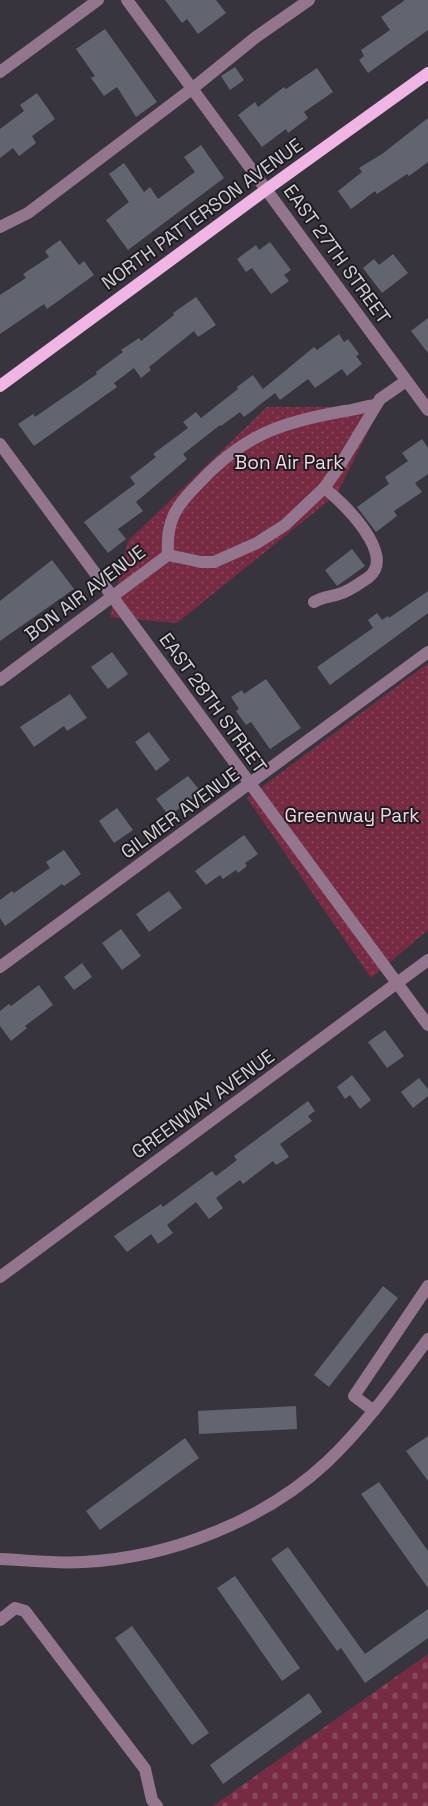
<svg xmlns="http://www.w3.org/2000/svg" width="428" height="1806" font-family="'Space Grotesk',sans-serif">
<defs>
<pattern id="green-dots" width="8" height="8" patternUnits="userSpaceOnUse" patternTransform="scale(1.25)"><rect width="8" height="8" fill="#772b43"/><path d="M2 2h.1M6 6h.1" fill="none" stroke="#89495d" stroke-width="1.8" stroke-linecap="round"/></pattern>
<pattern id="cemetery-stones" width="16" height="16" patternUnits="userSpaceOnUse" patternTransform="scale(1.25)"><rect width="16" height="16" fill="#772b43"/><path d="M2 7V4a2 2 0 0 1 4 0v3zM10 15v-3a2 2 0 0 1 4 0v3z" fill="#89495d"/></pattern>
</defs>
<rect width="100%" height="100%" fill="#37343d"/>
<path fill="url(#green-dots)" d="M267,407h113l-43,87 -160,129 -67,-6 18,-76z
M428,663v267l-57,48 -124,-180z"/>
<path fill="url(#cemetery-stones)" d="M428,1654v152h-215z"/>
<path fill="#626570" d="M165,0h51l10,13 -28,21 -11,-15 -5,4z
M405,0h23v30l-60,43 -9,-13 5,-4 -3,-6 29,-20 -9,-13z
M105,29l52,73 -21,15 -19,-30 -13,9 -13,-18 4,-2 -19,-27z
M235,67l9,13 -14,10 -9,-14z
M317,68l16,24 -29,20 4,6 -20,15 -2,-4 -24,18 -24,-32 17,-13 3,5 26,-20 2,2z
M37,93l18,26 -23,17 4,7 -17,13 -6,-8 -13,10v-29l24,-18 -4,-6z
M428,118v44l-19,14 -2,-2 -30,20 -2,-3 -24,18 -13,-18 24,-19 -3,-4 23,-14z
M201,145l23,33 -96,72 -22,-30 23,-18 -20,-28 15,-11 20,29 6,-5 8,12 37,-27 -11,-15z
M60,240l19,25 5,-4 10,14 -47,34 -3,-5 -44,30v-39l26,-17 -3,-4 26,-17 -4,-6z
M270,242l21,28 -7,5 5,6 -18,13 -19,-26 -6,4 -9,-13 19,-14 3,5z
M393,254l15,19 -26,20 -19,-25 11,-9 5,6z
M196,297l20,28 -18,12 -4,-6 -45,36 2,3 -10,8 -7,-10 -20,15 3,4 -83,59 -16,-22 15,-10 2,3 62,-43 -1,-2 27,-20 -2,-2 18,-12 2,3 33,-26 -1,-2z
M428,318v35l-17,-22z
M339,334l5,8 4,-3 11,15 -3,2 6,8 -15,12 -5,-7 -27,19 -7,-9 -28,21 -5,-7 -31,24 -4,-5 -19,14 -1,-1 -37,29 4,5 -51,43 7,9 -25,18 8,10 -18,14 -24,-31 51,-38 -5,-7 26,-20 -3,-3 35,-26 -5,-6 13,-10 5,6 37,-29 -1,-2 16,-12 10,14 51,-42 3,3z
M422,439l6,9v26l-13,9 7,9 -28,19 3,5 -21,16 -19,-25 32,-23 -4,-7 23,-16 -6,-8z
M352,549l13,17 -28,20 -12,-16z
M52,560l22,29 -74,52v-40z
M428,591v22l-98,72 -13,-18 56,-39 -5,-8 9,-7 5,7 6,-4 1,2z
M112,652l16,22 -20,15 -17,-22z
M266,679l35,49 -31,21 -19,-27 -5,3 -10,-14 3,-2 -8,-12 11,-7 2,4z
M70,694l17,24 -20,13 -3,-5 -30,21 -14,-20z
M149,732l21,28 -14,11 -21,-29z
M188,776l13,16 -32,24 -13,-17z
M117,808l16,22 -19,13 -15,-22z
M244,835l14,19 -13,9 2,3 -9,7 -2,-3 -13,9 -3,-4 -14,10 -11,-14z
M64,850l17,24 -17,12 -2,-2 -57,42 -5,-8v-18l12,-9 2,2 36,-25 -4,-6z
M169,891l13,17 -33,24 -13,-18z
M121,929l20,27 -19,14 -20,-27z
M82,963l10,14 -18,13 -10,-13z
M39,985l14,20 -28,21 2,2 -16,13 -11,-15v-15l9,-7 2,2z
M385,1030l19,26 -17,12 -19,-26z
M352,1075l19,25 -11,9 -10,-14 -5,4 -8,-12z
M419,1078l9,11v7l-15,12 -12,-16z
M308,1101l7,10 -7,5 4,5 -32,23 9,13 -13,8 -3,-4 -30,23 -3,-4 -24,18 7,10 -14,11 -13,-17 -29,23 6,8 -15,11 -7,-10 -24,18 -13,-16 47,-32 2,3 49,-36 4,5 21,-16 -3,-4z
M383,1286l15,12 -69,89 -15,-12z
M296,1406l1,23 -98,5 -1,-23z
M428,1436v45l-22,-30z
M185,1438l14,20 -99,72 -14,-19z
M379,1482l49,69v37l-67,-94z
M288,1547l77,107 63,-45v29l-63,45 -24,-35 -4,3 -66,-92z
M235,1576l65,92 -18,13 -65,-93z
M132,1626l77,107 -17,12 -77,-107z
M309,1693l13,19 -99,72 -13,-19z"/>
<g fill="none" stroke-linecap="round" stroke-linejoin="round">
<path stroke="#93768d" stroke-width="12" d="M127,0l301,410
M0,72l98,-72
M0,227l28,-14 165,-125 63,-51 53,-37
M0,444l428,581
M168,555l33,7h13l43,-19 28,-18 39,-37 15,-21 41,-68 26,-18
M168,555c-2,-34 7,-48 30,-71 45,-49 83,-62 147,-73 10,-1 20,-5 30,-6
M314,602c9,-5 16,-5 25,-8 11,-3 21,-11 30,-17 28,-22 -27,-76 -45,-89
M0,680l168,-125
M0,967l428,-315
M0,1277l428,-317
M374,1411l-20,-15 74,-110
M0,1559c27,1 56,5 83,3 86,-4 181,-41 244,-100 39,-37 69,-80 101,-123
M0,1620l15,-12 10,3 120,158 7,31 5,6"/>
<path stroke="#f0b4e5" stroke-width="12" d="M0,386l267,-197 161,-116"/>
</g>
<g text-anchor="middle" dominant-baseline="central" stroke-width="4" stroke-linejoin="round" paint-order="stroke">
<g font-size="19" fill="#d2d0d6" stroke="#1e1c21">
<text transform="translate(202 214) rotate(-36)">NORTH PATTERSON AVENUE</text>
<text transform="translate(337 254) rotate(54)">EAST 27TH STREET</text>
<text transform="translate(85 593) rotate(-37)">BON AIR AVENUE</text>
<text transform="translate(213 703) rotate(54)">EAST 28TH STREET</text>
<text transform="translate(180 813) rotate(-36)">GILMER AVENUE</text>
<text transform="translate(203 1104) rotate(-36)">GREENWAY AVENUE</text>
</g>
<g font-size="19" fill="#f0d7dd" stroke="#1e1c21">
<text x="289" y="462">Bon Air Park</text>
<text x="352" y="815">Greenway Park</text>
</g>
</g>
</svg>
